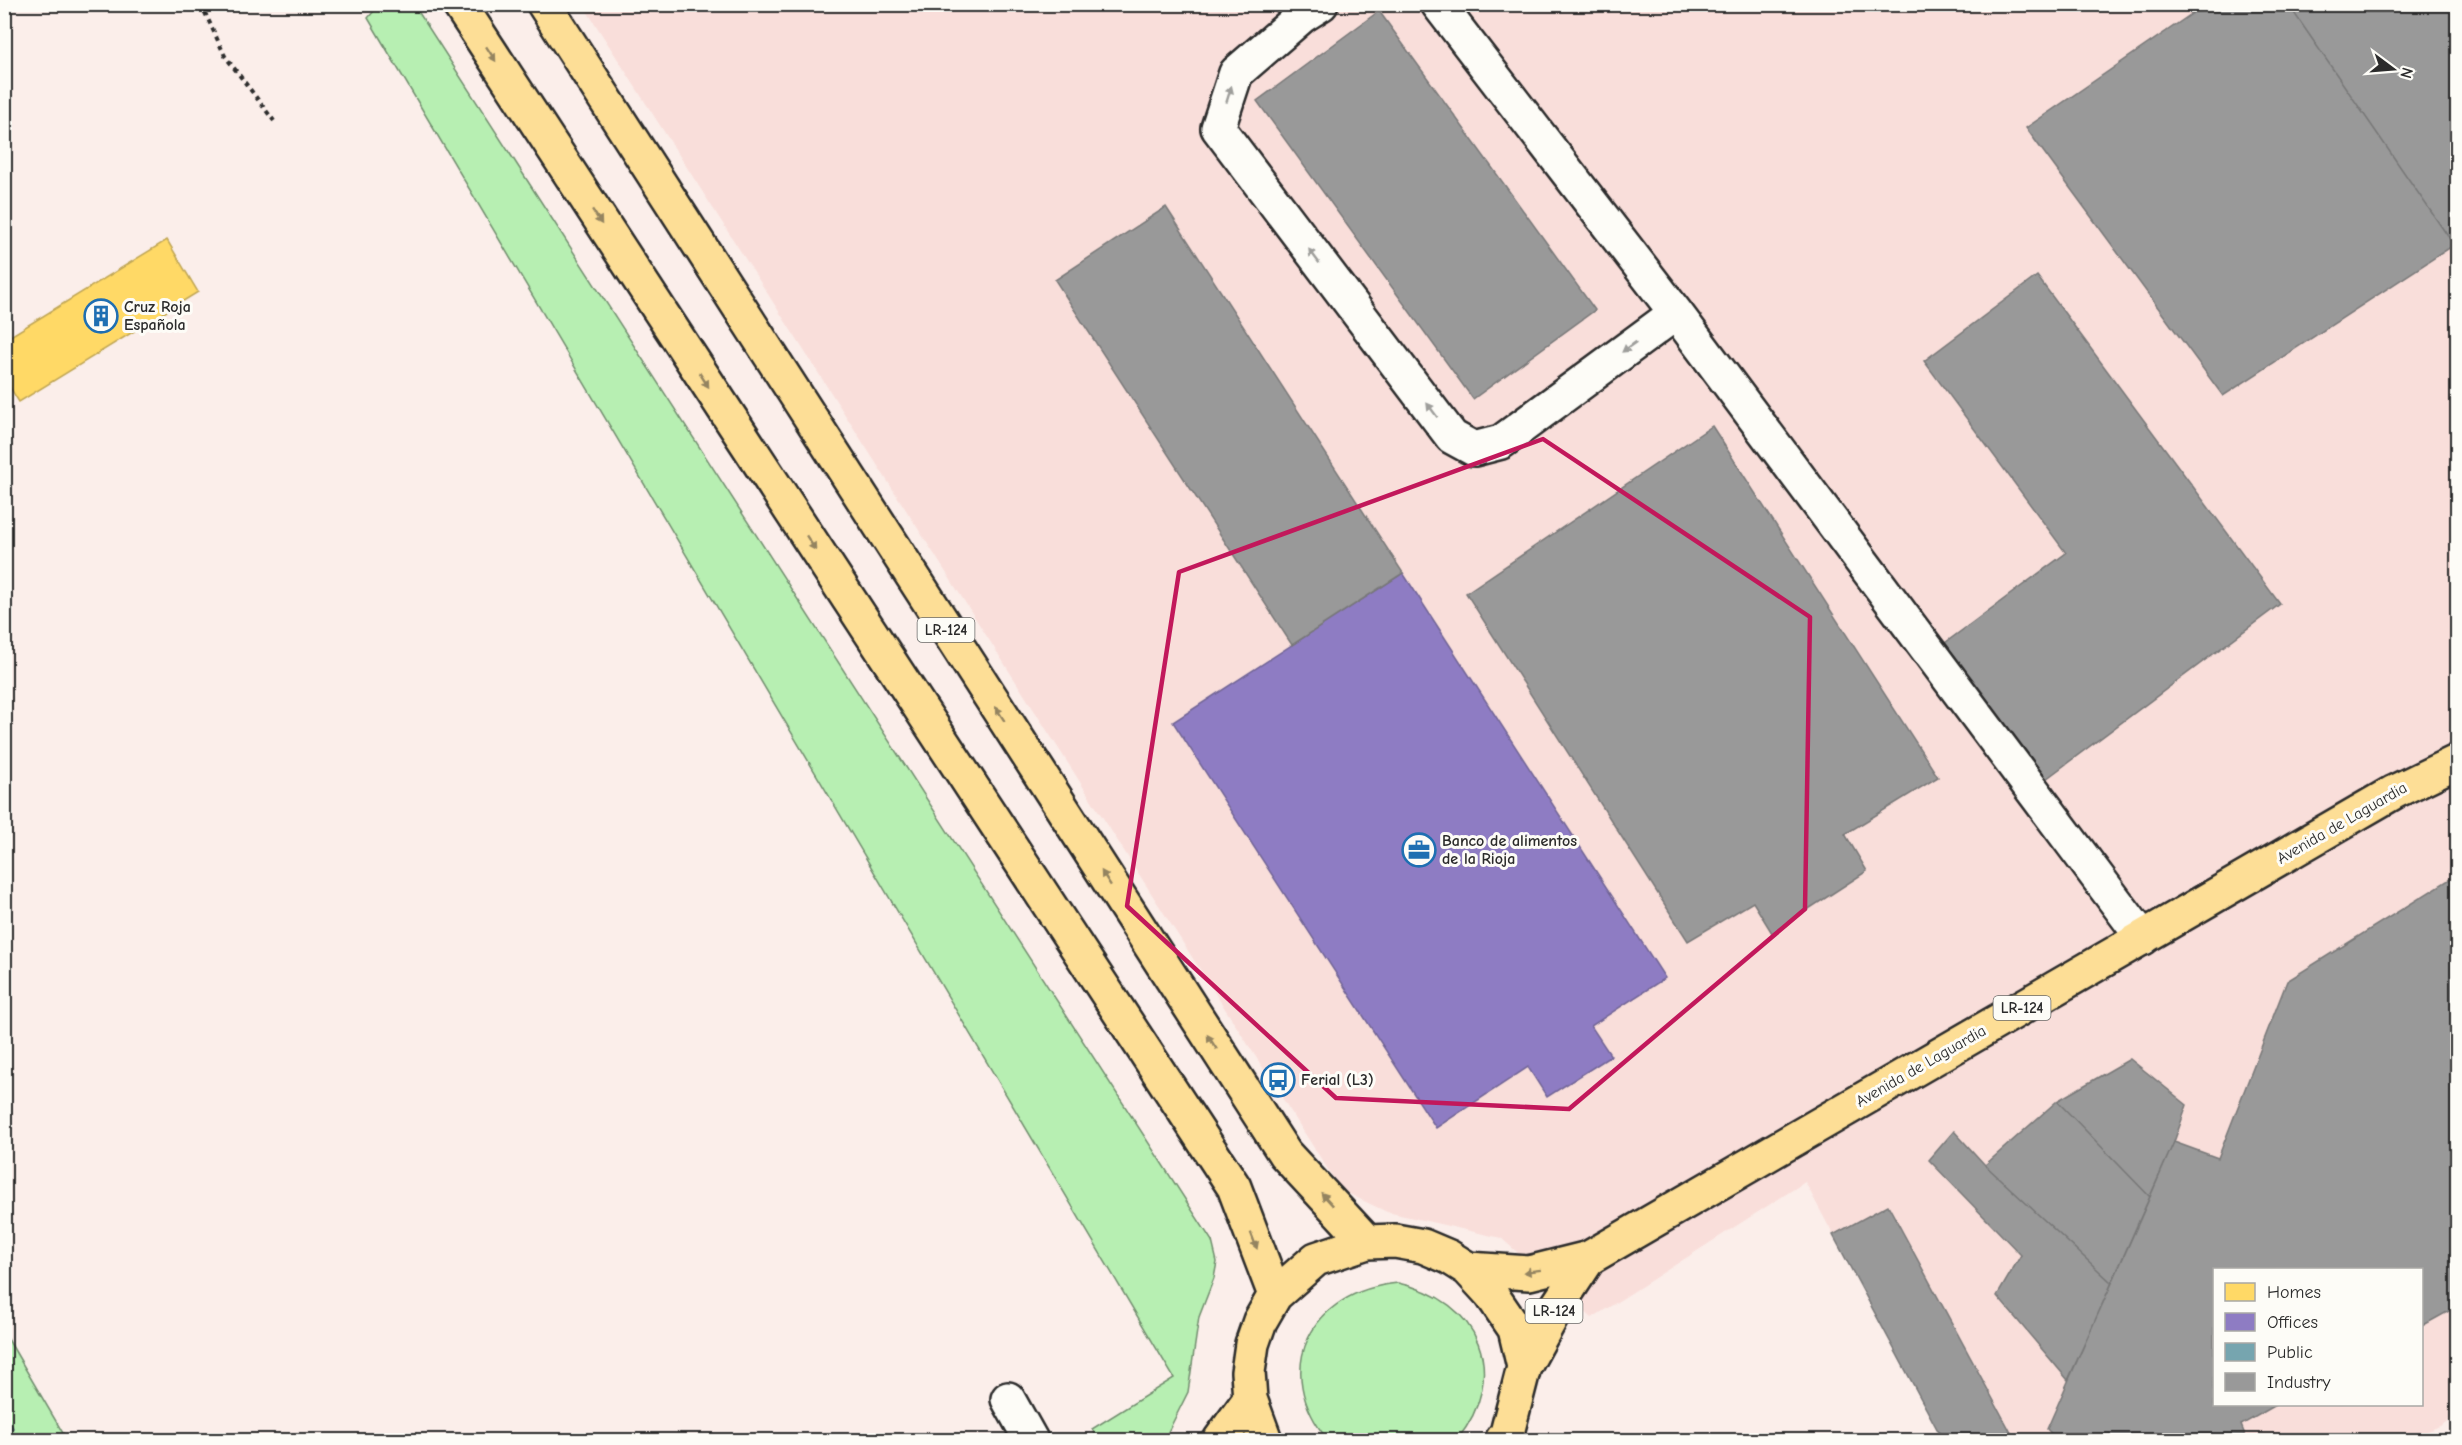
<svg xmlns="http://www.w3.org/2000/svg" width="2462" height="1445" font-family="'Comic Neue',sans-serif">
<rect width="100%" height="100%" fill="#fbeeea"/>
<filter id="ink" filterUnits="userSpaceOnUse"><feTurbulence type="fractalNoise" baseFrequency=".0167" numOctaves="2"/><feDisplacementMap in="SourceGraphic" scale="12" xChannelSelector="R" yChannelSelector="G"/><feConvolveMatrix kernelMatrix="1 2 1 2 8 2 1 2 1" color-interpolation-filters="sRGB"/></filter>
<g filter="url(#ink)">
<path fill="#f9deda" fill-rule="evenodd" d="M583,5h1874v1409l-15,11 -35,15h-464l-138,-258 -213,136 -91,-80 -114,-26 -46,-22zM2214,1270h208v134h-208z"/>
<path fill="#b7efb2" stroke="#718d6e" stroke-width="1.5" d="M379,5h35l798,1236 5,21 -3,16 -15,39 -11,75 -24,48h-65l-7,-11 82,-51 -806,-1360z
M1398,1283c82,17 112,91 59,157h-129c-58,-70 -18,-149 70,-157z
M5,1334l62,106h-62z"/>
<path fill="#ffd966" stroke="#bfa554" stroke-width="1.5" d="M167,240l31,52 -179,110 -15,-24v-38z"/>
<path fill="#8e7cc3" stroke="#706495" stroke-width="1.5" d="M1403,573l262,405 -74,48 20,30 -64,41 -19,-30 -92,61 -263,-406z"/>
<path fill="#76a5af" stroke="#608087" stroke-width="1.5" d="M4,1412l9,16 -9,5z"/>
<path fill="#999" stroke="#787878" stroke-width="1.5" d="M2206,4h82l166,241 -231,151 -197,-268z
M2288,4h170v247l-4,-6z
M1379,11l216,299 -122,89 -216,-298z
M1166,207l237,366 -111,72 -237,-365z
M2037,276l243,328 -234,175 -101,-136 121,-90 -142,-192z
M1712,426l226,351 -93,57 22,37 -95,62 -19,-31 -65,39 -222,-348z
M2458,874v432l-36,20v-56h-208v134h64l-37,21 6,15h-190l-10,-11 127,-287 44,16 69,-177z
M2130,1059l57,46 -13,37 -24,55 -93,-96z
M2057,1101l93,96 -38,86 -127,-118z
M1954,1131l31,34 127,118 -44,97 -71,-84 24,-41 -92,-95z
M1888,1205l127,235h-72l-110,-205z"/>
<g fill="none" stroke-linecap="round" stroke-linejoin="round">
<defs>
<path id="minor" d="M1321,4l-19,12 -66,57 -18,55 234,309 22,12 27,-7 175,-129
M1438,4l238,309 467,625
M1008,1399l23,41"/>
<path id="major" d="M459,4l775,1183 41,108
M544,4l741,1150 82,88
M1468,1269l61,4 60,-15
M1524,1367l34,-62 31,-47 805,-466 64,-31
M1220,1440l30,-41
M1265,1440l-15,-41 -2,-27 4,-28 8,-23 15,-26 41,-36 51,-17 28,-1 28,5 26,11 19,12 23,25 24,35 9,38 -17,66 -5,7"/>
</defs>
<use href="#minor" stroke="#2b2b2b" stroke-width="38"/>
<use href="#major" stroke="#2b2b2b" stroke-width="38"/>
<path stroke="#2b2b2b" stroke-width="4" stroke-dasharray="4.5 4.5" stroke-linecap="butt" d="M201,4l24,52 49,65"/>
<use href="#minor" stroke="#fdfcf7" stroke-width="33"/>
<use href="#major" stroke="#fdde96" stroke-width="33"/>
</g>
<defs><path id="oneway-solid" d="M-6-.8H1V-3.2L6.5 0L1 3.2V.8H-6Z" transform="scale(1.5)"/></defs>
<g fill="#948460">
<use href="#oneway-solid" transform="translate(491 54) rotate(57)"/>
<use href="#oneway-solid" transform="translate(597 217) rotate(57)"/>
<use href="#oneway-solid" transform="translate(704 380) rotate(57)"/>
<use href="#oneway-solid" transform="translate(811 543) rotate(57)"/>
<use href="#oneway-solid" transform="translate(1000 714) rotate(-123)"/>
<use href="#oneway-solid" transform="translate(1106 878) rotate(-123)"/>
<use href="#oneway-solid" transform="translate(1212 1042) rotate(-123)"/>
<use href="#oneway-solid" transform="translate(1327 1199) rotate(-133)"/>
<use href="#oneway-solid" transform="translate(1254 1241) rotate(69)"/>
<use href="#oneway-solid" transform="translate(1532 1271) rotate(173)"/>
</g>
<g fill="#9e9e9b">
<use href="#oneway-solid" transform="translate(1229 94) rotate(-73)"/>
<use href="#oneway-solid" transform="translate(1314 256) rotate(-127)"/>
<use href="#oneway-solid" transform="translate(1629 347) rotate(144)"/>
<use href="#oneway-solid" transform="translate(1432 410) rotate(-127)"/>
</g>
</g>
<path fill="none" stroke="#c2185b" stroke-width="4.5" stroke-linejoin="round" d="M1543,439l267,178 -5,292 -236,200 -233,-11 -209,-192 52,-334z"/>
<defs>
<symbol id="building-ring" viewBox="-11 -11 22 22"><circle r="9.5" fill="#fdfcf7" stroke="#1f6fb2" stroke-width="1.5"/><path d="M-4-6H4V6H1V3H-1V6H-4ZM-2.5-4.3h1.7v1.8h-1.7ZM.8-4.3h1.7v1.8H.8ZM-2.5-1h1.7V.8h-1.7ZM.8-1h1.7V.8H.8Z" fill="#1f6fb2"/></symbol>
<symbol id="office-ring" viewBox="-11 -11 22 22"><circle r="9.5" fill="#fdfcf7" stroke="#1f6fb2" stroke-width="1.5"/><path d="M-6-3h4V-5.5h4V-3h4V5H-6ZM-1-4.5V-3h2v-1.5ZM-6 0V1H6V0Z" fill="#1f6fb2"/></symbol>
<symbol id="bus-ring" viewBox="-11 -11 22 22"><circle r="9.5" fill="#fdfcf7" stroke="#1f6fb2" stroke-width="1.5"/><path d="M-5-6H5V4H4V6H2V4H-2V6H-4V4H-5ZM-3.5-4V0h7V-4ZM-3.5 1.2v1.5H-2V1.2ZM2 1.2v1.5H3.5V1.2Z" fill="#1f6fb2"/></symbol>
</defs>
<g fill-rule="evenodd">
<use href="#building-ring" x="82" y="297" width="38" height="38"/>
<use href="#office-ring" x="1400" y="831" width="38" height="38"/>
<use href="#bus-ring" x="1259" y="1061" width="38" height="38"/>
</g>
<g text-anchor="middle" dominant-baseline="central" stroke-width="6" stroke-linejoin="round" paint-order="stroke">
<g fill="#fdfcf7" stroke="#6a6a68" stroke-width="1.5">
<rect x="917.5" y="618" width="57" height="24" rx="4.5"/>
<rect x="1993.5" y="996" width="57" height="24" rx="4.5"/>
<rect x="1525.5" y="1299" width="57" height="24" rx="4.5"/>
</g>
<g font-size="15" font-weight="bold" fill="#2b2b2b">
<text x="946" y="630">LR-124</text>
<text x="2022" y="1008">LR-124</text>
<text x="1554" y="1311">LR-124</text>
</g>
<g font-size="16" font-weight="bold" fill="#2b2b2b" stroke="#fdfcf7" text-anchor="start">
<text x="124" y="307">Cruz Roja<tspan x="124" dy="18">Española</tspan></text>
<text x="1442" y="841">Banco de alimentos<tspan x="1442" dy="18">de la Rioja</tspan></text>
<text x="1301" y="1080">Ferial (L3)</text>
</g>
<g font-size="16" fill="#2b2b2b" stroke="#fdfcf7">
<text transform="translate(2342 823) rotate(-30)">Avenida de Laguardia</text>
<text transform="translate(1921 1066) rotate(-30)">Avenida de Laguardia</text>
</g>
</g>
<rect width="2462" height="1445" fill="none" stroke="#fdfcf7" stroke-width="24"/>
<rect x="12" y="12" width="2438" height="1421" fill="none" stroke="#2b2b2b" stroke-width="2" filter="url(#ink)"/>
<rect x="2213" y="1268" width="210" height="138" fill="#fdfcf7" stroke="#a9a8a5" stroke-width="1.5"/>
<rect x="2225" y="1283" width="30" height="18" fill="#ffd966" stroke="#a9a8a5" stroke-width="1.5"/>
<text x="2267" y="1298" font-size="18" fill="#2b2b2b">Homes</text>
<rect x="2225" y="1313" width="30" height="18" fill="#8e7cc3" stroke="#a9a8a5" stroke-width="1.5"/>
<text x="2267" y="1328" font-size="18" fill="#2b2b2b">Offices</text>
<rect x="2225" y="1343" width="30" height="18" fill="#76a5af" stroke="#a9a8a5" stroke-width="1.5"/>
<text x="2267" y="1358" font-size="18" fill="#2b2b2b">Public</text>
<rect x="2225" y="1373" width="30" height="18" fill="#999999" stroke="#a9a8a5" stroke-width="1.5"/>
<text x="2267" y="1388" font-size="18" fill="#2b2b2b">Industry</text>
<g transform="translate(2393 69) rotate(106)" stroke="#fdfcf7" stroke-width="4.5" paint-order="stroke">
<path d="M0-4.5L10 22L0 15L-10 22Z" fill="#2b2b2b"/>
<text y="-9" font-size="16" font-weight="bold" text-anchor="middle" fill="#2b2b2b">N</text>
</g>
</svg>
